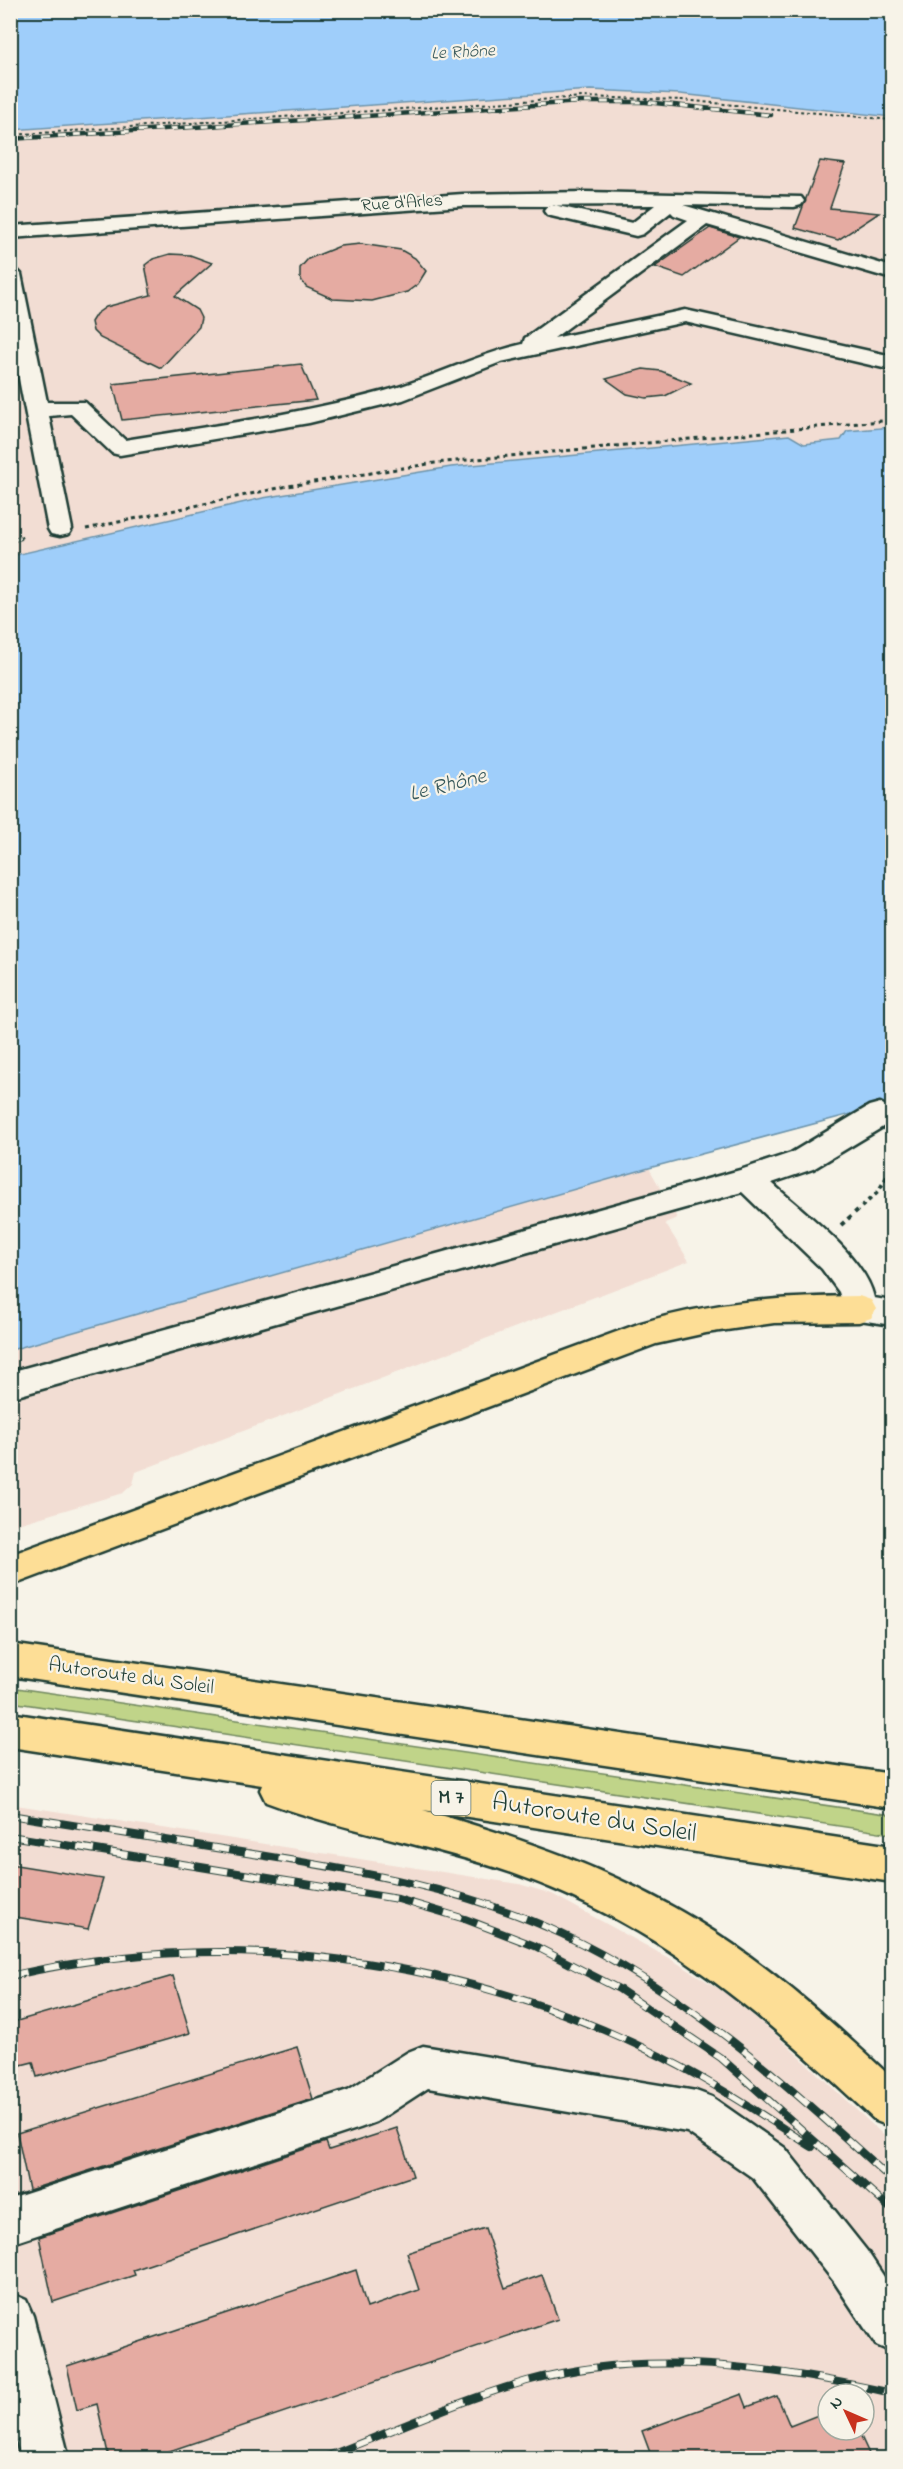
<svg xmlns="http://www.w3.org/2000/svg" width="903" height="2469" font-family="'Indie Flower',sans-serif">
<rect width="100%" height="100%" fill="#f7f3e8"/>
<filter id="ink" filterUnits="userSpaceOnUse"><feTurbulence type="fractalNoise" baseFrequency=".0167" numOctaves="2"/><feDisplacementMap in="SourceGraphic" scale="12" xChannelSelector="R" yChannelSelector="G"/><feConvolveMatrix kernelMatrix="1 2 1 2 8 2 1 2 1" color-interpolation-filters="sRGB"/></filter>
<g filter="url(#ink)">
<path fill="#f2ddd3" fill-rule="evenodd" d="M590,90l90,4 212,23v310l-45,4 -6,9 -38,4 -14,-9 -338,32 -188,31 -252,58v-426z
M649,1168l28,50 -12,5 24,38 -553,211 -3,12 -10,9 -112,33v-176z
M10,1804l509,80 33,10 122,67 55,34 48,41 115,107v315h-881zM828,2394h36v36h-36z"/>
<path fill="#c0d489" stroke="#70885e" stroke-width="1.5" d="M10,1687l882,128v19l-881,-132z"/>
<path fill="#9fcefa" stroke="#6c94ab" stroke-width="1.5" d="M11,10l881,1v106l-212,-23 -90,-4 -579,40z
M892,427v676l-243,65 -638,182v-794l252,-58 188,-31 338,-32 15,9 37,-4 6,-9z"/>
<path fill="#e5aba2" stroke="#1f3d34" stroke-width="1.5" d="M820,161l25,3 -15,44 49,5 -41,27 -43,-12z
M710,228l29,9 -55,40 -29,-10z
M361,244l40,6 14,8 11,13 -8,13 -11,8 -35,9 -39,-2 -27,-12 -6,-9v-10l8,-9 32,-13z
M170,254l20,1 22,8 -37,33 22,14 4,8 -2,9 -38,41 -61,-30 -7,-7 -2,-9 5,-8 10,-7 45,-12 -6,-30 8,-6z
M301,364l15,36 -194,20 -9,-36z
M643,369l18,2 30,12 -26,13 -19,2 -19,-4 -21,-15z
M10,1864l93,15 -15,50 -78,-13z
M173,1976l17,57 -153,44 -4,-15 -16,4 -7,-43z
M297,2047l16,52 -284,91 -12,-57z
M397,2128l16,48 -280,94 2,5 -82,27 -14,-65 287,-95 3,8z
M485,2228l20,60 37,-13 16,44 -409,139h-40l-12,-54 -20,6 -10,-44 289,-96 11,38 52,-18 -12,-37z
M742,2394l5,13 30,-11 13,30 38,-15v19h30l13,28h-219l-10,-27z"/>
<g fill="none" stroke-linecap="round" stroke-linejoin="round">
<defs>
<path id="minor" d="M586,192l215,5 3,4 -3,4 -7,2 -111,-2 209,62v12l-185,-54 -153,113 131,-28 207,46v14l-207,-48 -184,40 -98,38 -94,23 -189,32 -8,-2 -41,-39 -22,2 23,113 -3,5 -9,2 -9,-2 -3,-5 -38,-197v-64l7,2 4,4 26,128h38l40,38c87,-14 175,-26 260,-49 47,-13 90,-36 138,-47l2,-6 163,-118 -14,-5 -3,-3 -28,22 -7,2 -89,-21 -3,-4 3,-4 7,-2 78,18 23,-18 -192,1 -453,32v-12l453,-32z
M880,1103l12,6 -1,13 -78,47 -41,14c31,29 93,73 102,115l18,3v24l-45,-7 -8,-26 -17,-23 -80,-77 -732,206v-26l730,-202 51,-17 78,-47z
M423,2046l273,45 16,6 73,51 82,103 25,38v63l-16,-7 -41,-62 -82,-105 -66,-46 -259,-44 -52,34 -16,6 -350,116v-45l338,-109 60,-38z
M10,2293l16,7 7,16 36,142h-48l-11,-43z"/>
<path id="highway" d="M859,1296l12,4 5,9 -5,9 -12,4 -85,1 -68,10 -50,11 -646,242v-31l628,-231c74,-23 144,-27 221,-28z
M10,1644l882,130v34l-882,-132z
M10,1713l882,133v36l-469,-72c95,27 189,59 274,111 71,43 134,100 195,157v49l-16,-6c-112,-105 -213,-194 -361,-247 -82,-29 -168,-42 -249,-72l-6,-12 2,-5 -252,-38z"/>
</defs>
<use href="#minor" stroke="#1f3d34" stroke-width="5"/>
<use href="#highway" stroke="#1f3d34" stroke-width="5"/>
<path stroke="#1f3d34" stroke-width="2" stroke-dasharray="3 3" stroke-linecap="butt" d="M10,135l573,-38 99,3 210,20"/>
<path stroke="#1f3d34" stroke-width="3" stroke-dasharray="4 4" stroke-linecap="butt" d="M86,529l202,-43 147,-23 457,-43"/>
<path stroke="#1f3d34" stroke-width="4" stroke-dasharray="4.5 4.5" stroke-linecap="butt" d="M841,1225l37,-33 14,-24"/>
<use href="#minor" fill="#f7f3e8" fill-rule="evenodd"/>
<use href="#highway" fill="#fdde96" fill-rule="evenodd"/>
<defs>
<path id="rail-far2" d="M10,139l571,-37h64l126,13"/>
<path id="rail-far1" d="M10,540l10,-2"/>
<path id="rail" d="M10,1815c81,13 162,26 243,39 106,17 211,34 309,80 125,58 229,154 330,246
M10,1836l388,63 67,20 70,27 84,43 102,69 171,152
M10,1976c218,-51 455,-19 654,82 52,26 100,58 148,89
M323,2458c68,-26 134,-57 204,-77 118,-33 248,-14 365,12"/>
</defs>
<use href="#rail-far2" stroke="#1f3d34" stroke-width="4.5"/>
<use href="#rail-far1" stroke="#1f3d34" stroke-width="5"/>
<use href="#rail" stroke="#1f3d34" stroke-width="8"/>
<use href="#rail-far2" stroke="#f7f3e8" stroke-width="3" stroke-dasharray="8" stroke-linecap="butt"/>
<use href="#rail-far1" stroke="#f7f3e8" stroke-width="4" stroke-dasharray="10" stroke-linecap="butt"/>
<use href="#rail" stroke="#f7f3e8" stroke-width="6" stroke-dasharray="17" stroke-linecap="butt"/>
</g>
</g>
<g text-anchor="middle" dominant-baseline="central" stroke-width="4.5" stroke-linejoin="round" paint-order="stroke">
<g font-size="18" font-style="italic" fill="#395a5c" stroke="#f7f3e8">
<text transform="translate(463 53) rotate(-3)">Le Rhône</text>
</g>
<g font-size="18" fill="#1f3d34" stroke="#f7f3e8">
<text transform="translate(402 204) rotate(-4)">Rue d'Arles</text>
</g>
<rect fill="#f7f3e8" stroke="#60746a" stroke-width="1.5" x="431.5" y="1781" width="39" height="34" rx="4.5"/>
<g font-size="20" font-weight="bold" fill="#1f3d34">
<text x="451" y="1798">M 7</text>
</g>
<g font-size="21" fill="#1f3d34" stroke="#f7f3e8">
<text transform="translate(131 1677) rotate(8)">Autoroute du Soleil</text>
</g>
<g font-size="22" font-style="italic" fill="#395a5c" stroke="#f7f3e8">
<text transform="translate(448 786) rotate(-14)">Le Rhône</text>
</g>
<g font-size="26" fill="#1f3d34" stroke="#f7f3e8">
<text transform="translate(594 1819) rotate(9)">Autoroute du Soleil</text>
</g>
</g>
<rect width="903" height="2469" fill="none" stroke="#f7f3e8" stroke-width="36"/>
<rect x="18" y="18" width="867" height="2433" fill="none" stroke="#1f3d34" stroke-width="2" filter="url(#ink)"/>
<g transform="translate(846 2412) rotate(314)"><circle r="28" fill="#f7f3e8" stroke="#a1aaa0" stroke-width="1.5"/>
<path d="M0-4.5L10 22L0 15L-10 22Z" fill="#c8321e"/>
<text y="-9" font-size="16" font-weight="bold" text-anchor="middle" fill="#1f3d34">N</text>
</g>
</svg>
